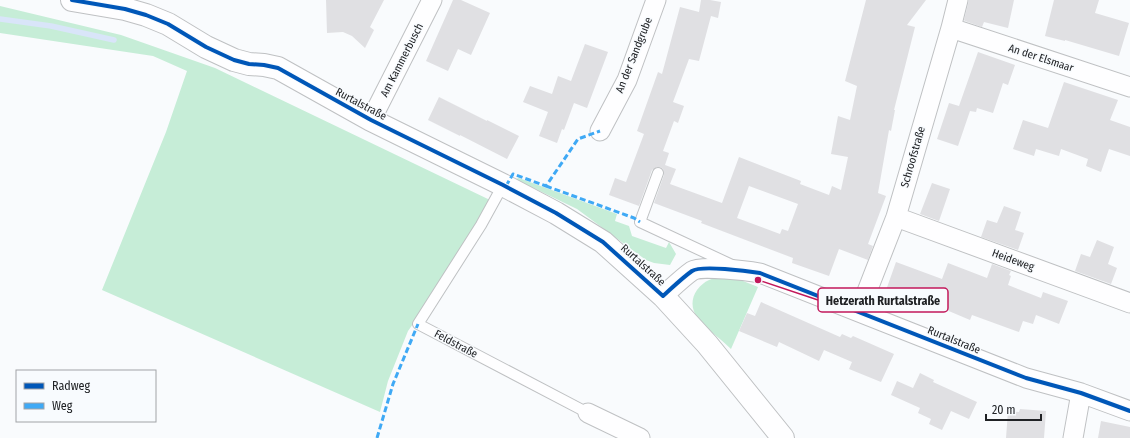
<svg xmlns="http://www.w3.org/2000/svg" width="1130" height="438" font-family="'Fira Sans Condensed',sans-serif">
<rect width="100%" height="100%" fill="#f9fbfd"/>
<path fill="#c6edd7" d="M0,6l121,29 94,33 275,132 -30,58 -52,73 -20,50 -8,31 -278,-122 64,-158 21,-61 -34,-15 -153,-23z
M519,178l98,36 -2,7 14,5 3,10 34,12 3,-6 7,12 -6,11 -16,-2 -8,-3 -69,-51 -62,-30z
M723,277h10l25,10 -27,62c-9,-9 -27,-22 -34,-32 -6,-8 -6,-19 0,-27 8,-10 14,-12 26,-13z"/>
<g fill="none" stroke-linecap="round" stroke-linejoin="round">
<path stroke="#d9e5f9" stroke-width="5.5" d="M0,19l51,7 63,14"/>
</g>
<path fill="#e0e0e3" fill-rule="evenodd" d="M326,0h58l-14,27 4,3 -9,18 -13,-12 -9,-4 -16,1z
M453,0h8l29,13 -19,42 -13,-6 -10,22 -22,-10z
M701,0h9l11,2 -3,16 -7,-2 -12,45 -10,-2 -16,43 11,4 -6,17 -4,-2 -11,30 6,2 -4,12 11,4 -6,15 52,19 17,-46 62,24 -1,3 29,11 3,-9 9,4 7,-33 -17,-3 7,-38 12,4 7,-34 -12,-5 21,-81h60l-19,25 8,2 -21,83h1l-4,21 -2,-1 -11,63 8,3 -18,48 5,2 -5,14 -29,-11 -10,27 -37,-13 1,-5 -92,-35 1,-2 -48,-18 10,-28 -1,-6 -3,-2h-3l-5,3 -13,36 -30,-11 6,-17 11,4 18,-48 -7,-3 21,-59 4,2 18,-67 19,5zM749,186l49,18 -10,27 -6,-2 -2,5 -43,-16z
M969,0h45l-6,28 -24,-6 -2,5 -17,-6 -1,-1z
M1054,0h45l-4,13 34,10 -10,33 -54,-16v1l-20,-5z
M585,44l23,8 -21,56 -13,-5 -10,27 -2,-1 -5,14 -18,-7 9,-24 -25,-10 7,-16 22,8 6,-18 13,5z
M978,52l37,13 -7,20 -5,-2 -10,30 -16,-5 -1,4 -6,-1 -12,35 -21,-7 12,-36 10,3z
M1064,82l54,18 -8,20 20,7v29l-21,-7 -8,23 -15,-6 2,-7 -27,-10 -2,7 -23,-7 -2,7 -21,-7 10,-29 25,8z
M439,97l48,24v-1l32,16 -12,23 -47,-24v1l-32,-16z
M932,183l18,6 -11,32 -19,-7z
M1004,206l17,6 -6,18 9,3 -6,17 -37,-13 6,-17 10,3z
M1097,240l17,7 -6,17 9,4 -6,16 -36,-13 6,-17 9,3z
M896,262l46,17 6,-16 39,15 5,-14 19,7 -2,4 2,1 -3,9 33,13 2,-6 25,9 -9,23 -23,-9 -3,9 -10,-3 -4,11 -47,-17 -2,5 -26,-11 1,-1 -33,-11 -2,5 -25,-9z
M761,302l79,35 2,-3 9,4 2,-2 41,18 -13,28 -32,-13 3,-7 -28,-12 -5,11 -40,-19 -2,5 -38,-16 8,-18 8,3z
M920,373l14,7 -1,2 44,20 -8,17 -18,-8 -9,19 -13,-6 2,-5 -13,-6 2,-5 -29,-13 6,-14 16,7z
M1020,409l26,2 -2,27h-38l2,-27 11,1z
M1101,421l29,6v11h-32z"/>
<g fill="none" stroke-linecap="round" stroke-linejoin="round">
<defs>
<path id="service" d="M658,173l-18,49 92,43
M503,185l-22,40 -63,99 170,89"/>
<path id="minor" d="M951,28l179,59
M371,120l61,-120
M600,131l27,-51 29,-80
M896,217l234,86
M663,296c9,-8 19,-18 29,-25 9,-6 56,0 68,2l266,105 55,15 49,18
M859,312l37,-95 55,-189 7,-28
M588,413l52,25
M1073,438l8,-45"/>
<path id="tertiary" d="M72,0l53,9 21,6 22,9 38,23 28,13 15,4 15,1 14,3 93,52 132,65 53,28 47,29 60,54 44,48 76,94"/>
</defs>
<use href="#service" stroke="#bfc1c3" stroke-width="12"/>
<use href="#minor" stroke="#bfc1c3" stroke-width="21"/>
<use href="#tertiary" stroke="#bfc1c3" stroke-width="24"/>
<use href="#service" stroke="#fefeff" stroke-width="10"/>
<use href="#minor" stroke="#fefeff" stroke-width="19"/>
<use href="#tertiary" stroke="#fefeff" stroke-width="22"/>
<path stroke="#3fa9f5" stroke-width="3" stroke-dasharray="6 3" stroke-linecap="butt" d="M506,186l7,-12 33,12 32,-47 22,-8
M546,186l88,32 6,4
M377,438l16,-54 25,-60"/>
<defs>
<path id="cycleway" d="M72,0l53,9 21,6 22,9 38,23 28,13 15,4 15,1 14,3 93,52 132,65 53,28 47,29 60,54c9,-8 19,-18 29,-25 9,-6 56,0 68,2l266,105 55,15 49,18"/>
</defs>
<use href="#cycleway" stroke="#f8fbfe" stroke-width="6"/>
<use href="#cycleway" stroke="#0057b8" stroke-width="4"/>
</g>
<g text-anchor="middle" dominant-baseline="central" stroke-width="3" stroke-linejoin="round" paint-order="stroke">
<g font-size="11" fill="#202225" stroke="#f8fbfe">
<text transform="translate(634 55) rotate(-68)">An der Sandgrube</text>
<text transform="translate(1041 58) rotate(18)">An der Elsmaar</text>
<text transform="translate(402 60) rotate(-63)">Am Kammerbusch</text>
<text transform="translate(361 104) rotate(28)">Rurtalstraße</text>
<text transform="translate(913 157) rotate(-74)">Schroofstraße</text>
<text transform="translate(1013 260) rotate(20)">Heideweg</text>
<text transform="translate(643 265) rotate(42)">Rurtalstraße</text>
<text transform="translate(954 340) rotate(22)">Rurtalstraße</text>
<text transform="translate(456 344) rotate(28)">Feldstraße</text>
</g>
</g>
<path fill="none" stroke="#c2185b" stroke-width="1.5" d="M758 280L818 300"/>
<circle fill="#c2185b" stroke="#f8fbfe" stroke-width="1.5" cx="758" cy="280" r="4"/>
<rect fill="#f8fbfe" stroke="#c2185b" stroke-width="1.5" x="818" y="288" width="130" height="24" rx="4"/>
<g font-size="12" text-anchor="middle" font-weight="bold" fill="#202225">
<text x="883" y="305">Hetzerath Rurtalstraße</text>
</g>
<rect x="16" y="370" width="140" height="52" fill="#f8fbfe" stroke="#a2a4a7"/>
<rect x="24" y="383" width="20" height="6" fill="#0057b8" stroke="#a2a4a7"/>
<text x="52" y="390" font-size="12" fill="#202225">Radweg</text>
<rect x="24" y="403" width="20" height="6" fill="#3fa9f5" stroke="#a2a4a7"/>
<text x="52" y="410" font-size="12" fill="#202225">Weg</text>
<path d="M986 414v6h55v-6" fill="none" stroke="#202225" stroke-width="2"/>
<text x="992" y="414" font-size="12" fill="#202225" stroke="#f8fbfe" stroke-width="3" paint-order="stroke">20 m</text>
</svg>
